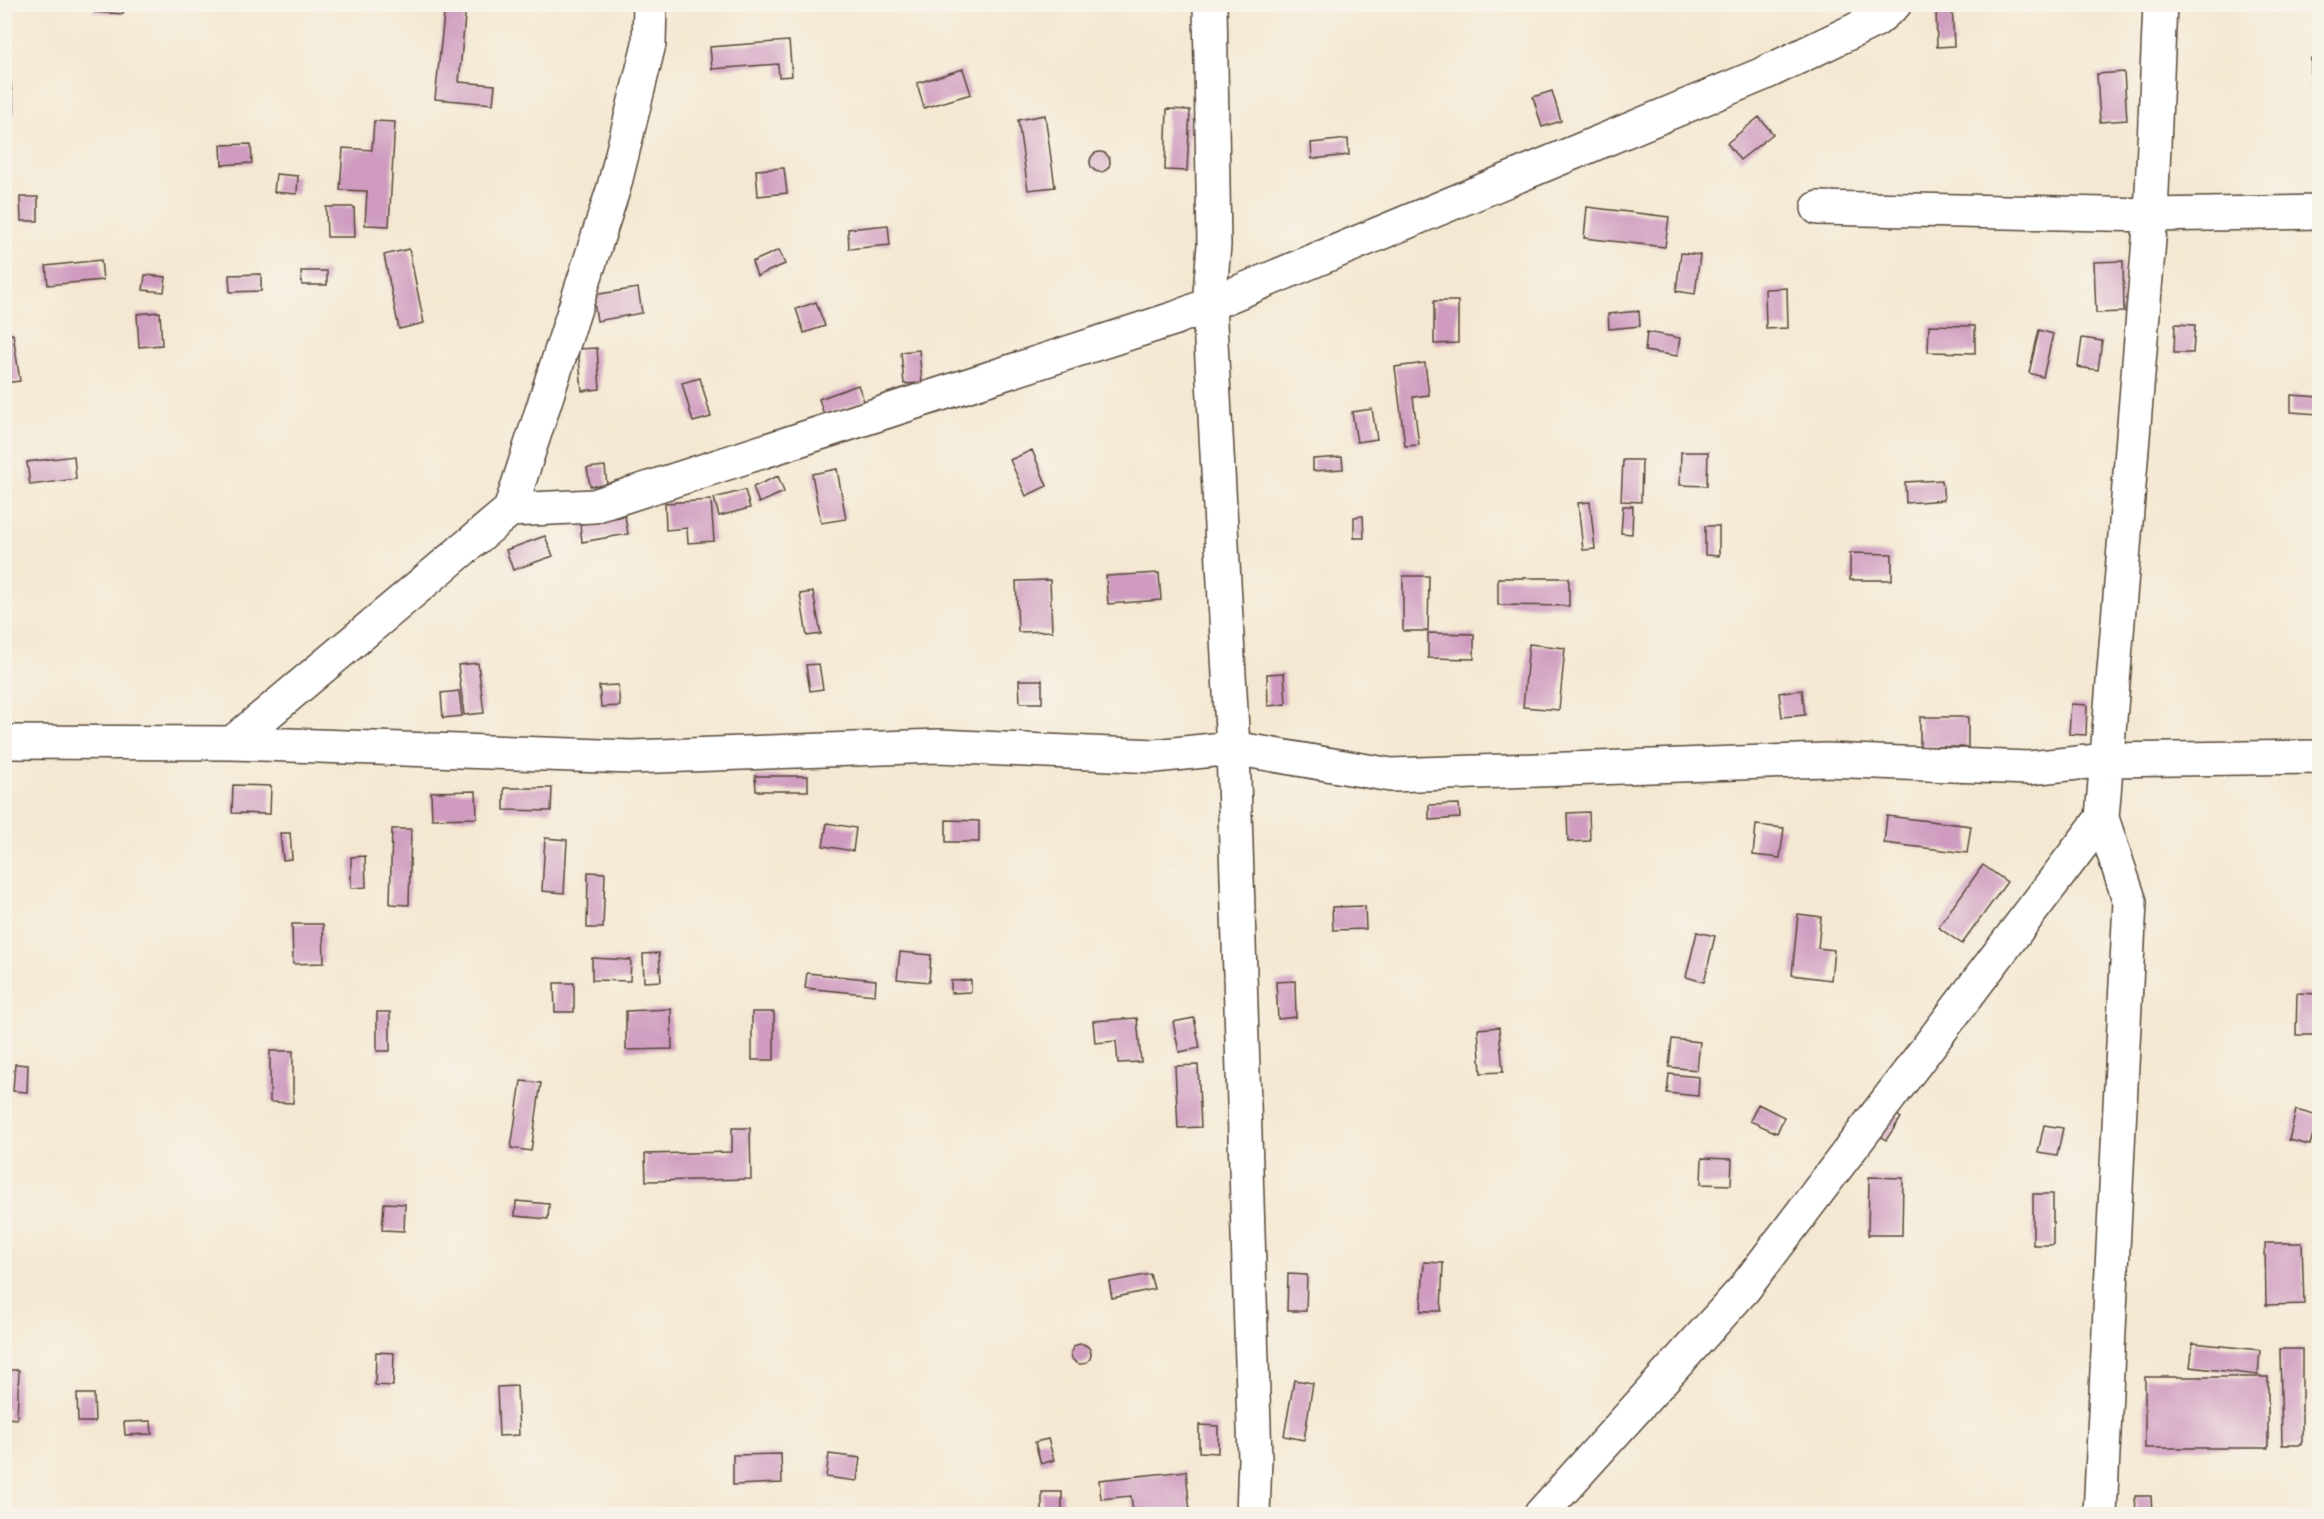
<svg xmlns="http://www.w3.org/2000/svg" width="2324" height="1519" font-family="Sriracha,sans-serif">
<rect width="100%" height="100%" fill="#f7f3e8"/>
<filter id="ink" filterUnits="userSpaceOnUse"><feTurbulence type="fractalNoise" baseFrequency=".0167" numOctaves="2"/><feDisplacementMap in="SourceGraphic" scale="12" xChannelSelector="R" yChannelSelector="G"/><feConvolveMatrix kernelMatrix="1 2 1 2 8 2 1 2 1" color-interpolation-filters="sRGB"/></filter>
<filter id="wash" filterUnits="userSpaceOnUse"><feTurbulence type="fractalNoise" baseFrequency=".008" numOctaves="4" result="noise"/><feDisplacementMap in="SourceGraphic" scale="24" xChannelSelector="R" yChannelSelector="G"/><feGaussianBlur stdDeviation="1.35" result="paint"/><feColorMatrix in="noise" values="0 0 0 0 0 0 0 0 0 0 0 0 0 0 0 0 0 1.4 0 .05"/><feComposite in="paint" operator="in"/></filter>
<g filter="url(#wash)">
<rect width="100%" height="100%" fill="#f4e8d2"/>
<g id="blocks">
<path fill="#cf9bbf" d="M95,4h29l-1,10 -29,-2z
M445,5h21l-7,77 36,3 -2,19 -58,-5z
M1952,5l2,41 -17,1 -1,-41z
M789,41l3,35 -13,1 -1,-13 -66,5 -2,-22z
M2311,58h9v34l-9,-1z
M963,69l8,25 -47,14 -7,-25z
M2124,72l3,48 -27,2 -3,-48z
M4,77h6l4,36 -10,1z
M1552,91l9,30 -19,6 -9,-30z
M1167,109l23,1 -3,61 -22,-1z
M1045,115l10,72 -27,3 -10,-70z
M1759,117l14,17 -33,26 -13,-17z
M374,121l21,1 -6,104 -24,-1 2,-34 -27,-1 3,-42 29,2z
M1348,139l1,16 -37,4 -1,-16z
M251,144l1,19 -30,2 -1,-20z
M1090 162a10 10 0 1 1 20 0a10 10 0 1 1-20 0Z
M784,168l3,25 -29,3 -2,-26z
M276,174l22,2 -1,18 -23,-2z
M20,197h18v24h-17z
M326,207h28l1,30h-28z
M1587,207l82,10 -4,30 -81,-9z
M888,225l2,20 -41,4 -1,-20z
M409,249l15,74 -25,6 -15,-74z
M779,250l6,14 -28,12 -5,-14z
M1681,253l19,2 -5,39 -19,-3z
M101,260l2,20 -55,5 -2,-19z
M2123,261l1,51 -28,1 -2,-51z
M301,271h26v14h-25z
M261,274v17l-31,1 -1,-17z
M145,275l21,2 -2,15 -21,-2z
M638,288l4,25 -45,8 -4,-26z
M1787,288l1,40 -22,1 -1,-40z
M1434,301h24v42l-24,1z
M816,302l9,24 -21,7 -8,-24z
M1639,311l1,15 -31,3 -1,-15z
M160,312l2,33 -23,2 -2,-33z
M2175,324l20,1 -2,28h-19z
M1929,325l46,1v27l-47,-1z
M2039,330l14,4 -10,43 -14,-4z
M1647,332l33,6 -3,18 -32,-5z
M13,334l7,47 -16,2v-48z
M2082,338l20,3 -4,29 -20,-3z
M597,348l3,41 -18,2 -4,-42z
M919,350l3,33 -18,1 -3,-32z
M1425,363l4,32 -16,2 6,48 -14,1 -10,-79z
M700,378l11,39 -18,5 -11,-39z
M858,385l6,16 -40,14 -5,-16z
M2291,395l29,2 -1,17 -28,-2z
M1372,409l5,30 -20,3 -5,-30z
M1032,450l15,36 -21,10 -16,-36z
M1681,452h27l-1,34 -27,-1z
M74,456l2,23 -46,6 -3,-23z
M1342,457l1,12 -30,2v-12z
M1623,460h19l-1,42 -20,-1z
M605,466l2,19 -17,1 -3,-18z
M837,469l9,50 -25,4 -9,-49z
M778,476l6,16 -25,11 -6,-16z
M1942,480l2,20 -38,3 -1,-21z
M745,490l5,18 -31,8 -5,-18z
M711,500l3,41 -26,2 -1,-15 -21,2 -1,-27z
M1590,502l5,47 -12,1 -5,-47z
M1623,506h10l-1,28 -11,-1z
M625,516l3,18 -46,8 -2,-18z
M1363,516l1,22h-10v-21z
M1705,526h14v30l-14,-1z
M545,536l8,20 -40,14 -7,-20z
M1850,553l42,1v26h-42z
M1159,573l2,27 -53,4 -2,-28z
M1403,576h26l-1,55h-25z
M1498,578h71v28l-71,-1z
M1050,580l2,51 -34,1 -2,-51z
M813,592l8,42 -14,2 -7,-42z
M1428,633l46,1v25l-46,-1z
M1529,644l36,4 -6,62 -36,-3z
M478,663l6,50 -20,2 -6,-50z
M819,664l4,25 -13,2 -4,-26z
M1284,673l2,31 -18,2 -1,-32z
M1019,680h23v23h-22z
M618,685l2,21 -19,1 -2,-21z
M1802,690l3,25 -23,2 -3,-24z
M459,691l3,25 -19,2 -2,-25z
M2071,704l16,1 -1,30 -17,-1z
M1920,717h48v30h-48z
M755,776h53v15h-52z
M233,785l38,1 -1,28 -38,-1z
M504,788h48l-1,23 -47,-1z
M476,791l1,27 -45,1 -1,-27z
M1459,804l1,14 -31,2v-15z
M1589,812l1,29 -22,1 -1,-29z
M1887,816l84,10 -4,27 -83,-10z
M946,820l33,1v21h-33z
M827,823l29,5 -3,23 -30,-5z
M1756,825l28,3 -4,30 -27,-3z
M392,829h19l-2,76 -19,-1z
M280,833h10l2,26 -9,1z
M545,838l22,2 -3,53 -22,-2z
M365,856l1,31 -15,1v-31z
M1983,865l24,17 -45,62 -24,-17z
M588,872l17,1 -2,55h-16z
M1365,906l1,23 -33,1 -1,-23z
M1798,914l23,3 -3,31 16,2 -3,30 -39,-5z
M292,924h31l1,39 -31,1z
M1697,932l18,4 -11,46 -18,-5z
M900,952l31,3 -2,27 -32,-3z
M659,953l2,28 -17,1 -1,-28z
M592,958l39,2 -1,21 -38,-1z
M807,973l69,7 -1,15 -70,-7z
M971,980v12l-20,1v-12z
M1295,981l1,36 -18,2 -2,-37z
M554,983h20v29h-19z
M2297,993l22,1 -1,41h-22z
M671,1009l1,40 -46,1v-39z
M377,1012h13v39h-13z
M752,1012h22v48h-22z
M1137,1018l4,44 -23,1 -2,-22 -21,2 -2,-22z
M1194,1018l6,30 -21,4 -6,-30z
M1499,1027l4,45 -22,1 -3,-44z
M1672,1039l28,3 -3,28 -28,-3z
M270,1051h23v52l-23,-1z
M15,1064l13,1 -1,27 -14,-1z
M1198,1065l3,62 -23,1 -3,-62z
M1669,1074l30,3 -1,19 -31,-3z
M521,1081l20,2 -10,68 -20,-3z
M1758,1104l26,13 -7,16 -27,-12z
M1890,1110l11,8 -15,22 -12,-8z
M2296,1110l22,6 -8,29 -21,-5z
M2044,1125l19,3 -6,28 -19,-3z
M732,1128h18l1,51 -105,2 -1,-27 87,-2z
M1702,1158l30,1 -1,26 -30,-1z
M1869,1177l34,1 -1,57h-34z
M2033,1194h20v51h-20z
M516,1201l33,3 -1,15 -33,-3z
M384,1203l21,1 -1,27 -22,-1z
M2265,1243h37l2,61 -38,1z
M1424,1262l19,1 -2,48h-20z
M1150,1274l4,15 -42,9 -3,-16z
M1288,1274l19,1 -1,36h-19z
M2193,1343l67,7 -2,25 -68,-8z
M1071 1354a10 10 0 1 1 20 0a10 10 0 1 1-20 0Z
M2280,1349h22v96h-20z
M376,1352l18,1 -1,33 -18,-1z
M9,1370h10l-2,49 -10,-1 1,-10h-4v-24h4z
M2145,1377h123v71h-123z
M1294,1380l19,3 -9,57 -20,-4z
M517,1386l2,49 -20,1 -2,-49z
M77,1394h17l1,28h-17z
M151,1421l1,13 -27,1 -1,-13z
M1199,1425l19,1v27l-19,-1z
M1048,1439l6,21 -13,4 -6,-22z
M781,1454l1,29 -49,2v-30z
M829,1454l31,4 -3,23 -31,-4z
M1186,1471l4,41 -57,2 -2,-18 -30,3 -2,-19z
M1042,1492h20v22h-20z
M2135,1496h16l1,18h-16z"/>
</g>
</g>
<g filter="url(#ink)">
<use href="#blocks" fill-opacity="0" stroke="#574639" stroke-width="1.5"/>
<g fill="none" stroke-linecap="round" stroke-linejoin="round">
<defs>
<path id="minor" d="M1210,4l4,241 -5,60 24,443 22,711 -2,55
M1818,208l333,7 169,-3
M510,510l104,-323 35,-143 1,-40
M4,742l228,1 399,14 308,-11 216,10 78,-8 158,27 435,-15 203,8 78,-8 213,-3
M232,743l278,-233 84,-4 582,-188 587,-244 113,-54 19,-16
M1541,1514l203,-225 358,-471
M2100,1514l30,-612 -28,-84 49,-603 9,-211"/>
</defs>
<use href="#minor" stroke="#574639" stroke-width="36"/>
<use href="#minor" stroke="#fff" stroke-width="33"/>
</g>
</g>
<rect width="2324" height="1519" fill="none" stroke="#f7f3e8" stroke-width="24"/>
</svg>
